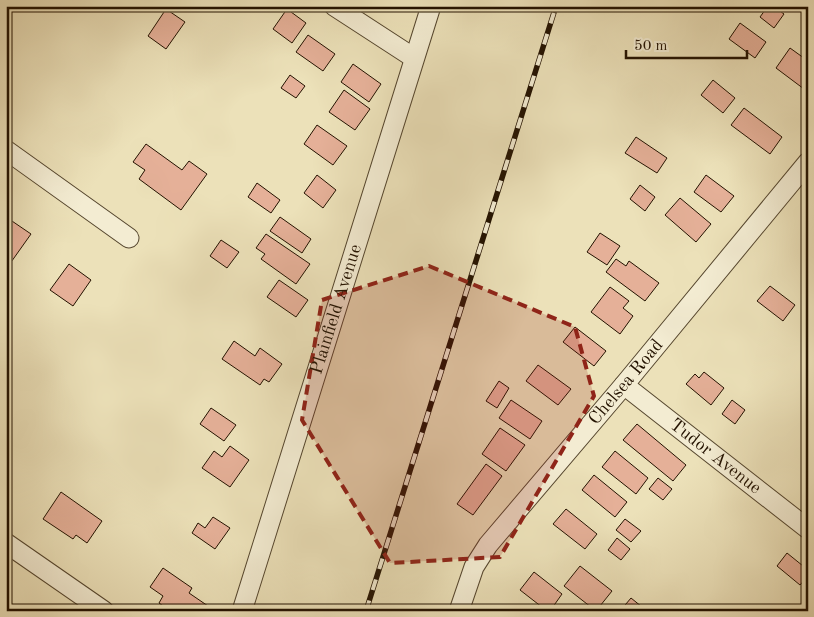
<svg xmlns="http://www.w3.org/2000/svg" width="814" height="617" font-family="'Old Standard TT',serif">
<rect width="100%" height="100%" fill="#ece1b9"/>
<filter id="stains"><feTurbulence type="fractalNoise" baseFrequency=".004" numOctaves="4"/><feColorMatrix values="0 0 0 0 .2 0 0 0 0 .09 0 0 0 0 .02 0 0 0 .5 -.17"/></filter>
<radialGradient id="worn" r=".72"><stop offset=".6" stop-color="#630" stop-opacity="0"/><stop offset="1" stop-color="#630" stop-opacity=".3"/></radialGradient>
<path fill="#e5b098" stroke="#231200" d="M768,6h5l11,8 -10,14 -14,-11z
M166,9l19,13 -19,27 -18,-13z
M287,9l19,14 -14,20 -19,-14z
M740,23l26,19 -11,16 -26,-19z
M308,35l27,19 -12,17 -27,-19z
M790,48l18,13v31l-32,-24z
M353,64l28,20 -12,18 -28,-20z
M290,75l15,11 -9,12 -15,-10z
M713,80l22,18 -12,15 -22,-18z
M344,90l26,19 -15,21 -26,-18z
M744,108l38,29 -12,17 -39,-29z
M317,125l30,21 -14,19 -29,-21z
M636,137l31,21 -10,15 -32,-20z
M146,144l36,26 7,-9 18,13 -26,36 -42,-31 6,-9 -12,-8z
M317,175l19,15 -13,18 -19,-15z
M706,175l28,21 -13,16 -27,-20z
M257,183l23,17 -9,13 -23,-16z
M640,185l15,12 -10,14 -15,-12z
M680,198l31,26 -15,18 -31,-27z
M280,217l31,22 -9,14 -32,-22z
M9,219l22,15 -22,31 -3,-2v-40z
M600,233l20,13 -13,19 -20,-13z
M266,234l44,30 -14,20 -35,-25 4,-5 -9,-6z
M221,240l18,12 -12,16 -17,-12z
M616,259l10,7 3,-5 30,22 -14,18 -39,-29z
M69,264l22,16 -18,26 -23,-16z
M279,280l29,20 -12,17 -29,-20z
M770,286l25,19 -12,16 -26,-20z
M610,287l19,14 -6,7 10,8 -13,18 -29,-22z
M575,327l31,24 -12,15 -31,-24z
M234,341l21,15 5,-8 22,16 -13,18 -5,-3 -4,6 -38,-26z
M538,365l33,24 -13,16 -32,-24z
M704,372l20,16 -13,17 -25,-21 9,-10 4,4z
M499,381l10,7 -12,20 -11,-7z
M511,400l31,21 -12,18 -31,-21z
M732,400l13,10 -10,14 -13,-10z
M211,408l25,17 -12,16 -24,-17z
M637,424l49,41 -13,16 -50,-41z
M500,428l25,17 -19,26 -24,-17z
M230,446l19,14 -19,27 -28,-19 12,-17 8,6z
M615,451l33,27 -12,16 -34,-27z
M486,464l16,12 -29,39 -16,-11z
M594,475l33,27 -12,15 -33,-27z
M658,478l14,11 -9,11 -14,-11z
M61,492l41,29 -15,22 -11,-8 -3,4 -30,-20z
M566,509l31,25 -12,15 -32,-25z
M213,517l17,11 -15,21 -23,-16 6,-10 7,5z
M625,519l16,12 -10,11 -15,-12z
M617,538l13,11 -9,11 -13,-10z
M787,553l21,17v6l-8,9 -23,-19z
M580,566l32,25 -16,20 -32,-25z
M163,568l29,20 -3,5 19,13 -4,5h-34l-11,-8 4,-7 -13,-9z
M534,572l28,22 -12,17h-3l-27,-21z
M631,598l16,13h-27z"/>
<g fill="none" stroke-linecap="round" stroke-linejoin="round">
<defs>
<g id="street">
<path d="M334,6l80,52"/>
<path d="M6,150l123,88"/>
<path id="s1" d="M624,385l184,144"/>
<path d="M6,543l98,68"/>
<path id="s2" d="M242,611l189,-605"/>
<path id="s3" d="M459,611l15,-44 14,-22 136,-160 184,-223"/>
</g>
</defs>
<use href="#street" stroke="#55462e" stroke-width="21"/>
<use href="#street" stroke="#f3ecd2" stroke-width="19"/>
<defs>
<path id="rail" d="M366,611l190,-605"/>
</defs>
<use href="#rail" stroke="#231200" stroke-width="5.5"/>
<use href="#rail" stroke="#f3ecd2" stroke-width="4" stroke-dasharray="11" stroke-linecap="butt"/>
</g>
<path fill="#8f2418" fill-opacity="0.2" stroke="#8f2418" stroke-width="4" stroke-dasharray="10 6" stroke-linejoin="round" d="M429,266l146,61 19,69 -94,161 -110,6 -88,-143 20,-120z"/>
<g text-anchor="middle" dominant-baseline="central" stroke-width="4.5" stroke-linejoin="round" paint-order="stroke">
<g font-size="18" fill="#231200" stroke="#f3ecd2">
<text stroke="none"><textPath href="#s2" startOffset="316">Plainfield Avenue</textPath></text>
<text stroke="none"><textPath href="#s3" startOffset="286">Chelsea Road</textPath></text>
<text stroke="none"><textPath href="#s1" startOffset="116">Tudor Avenue</textPath></text>
</g>
</g>
<rect width="814" height="617" fill="none" stroke="#ece1b9" stroke-width="25"/>
<rect x="8" y="8" width="799" height="602" fill="none" stroke="#231200" stroke-width="2.5"/>
<rect x="12" y="12" width="789" height="592" fill="none" stroke="#231200"/>
<path d="M626 50v8h121v-8" fill="none" stroke="#231200" stroke-width="2.5"/>
<text x="634" y="50" font-size="15" fill="#231200" stroke="#f3ecd2" stroke-width="4" paint-order="stroke">50 m</text>
<rect width="100%" height="100%" filter="url(#stains)"/>
<rect width="100%" height="100%" fill="url(#worn)"/>
</svg>
